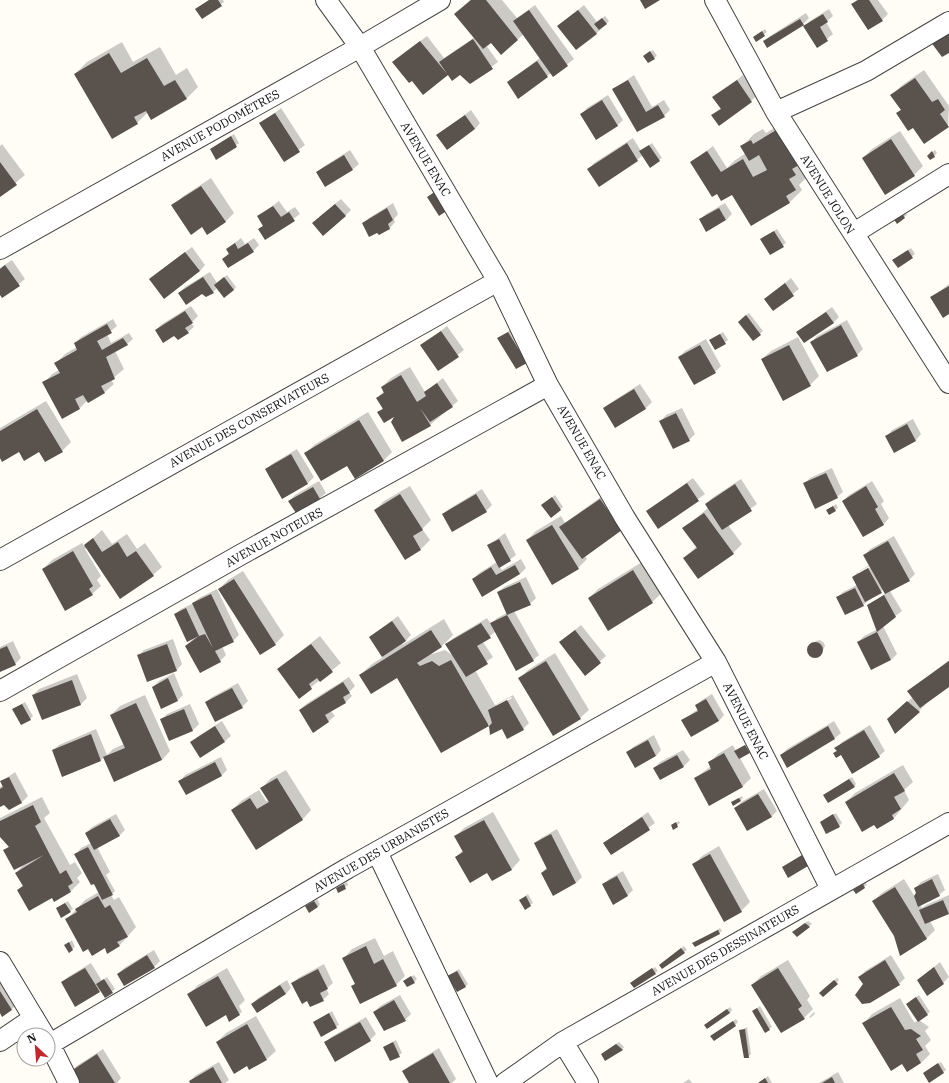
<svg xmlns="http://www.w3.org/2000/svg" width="949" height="1083" font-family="'IBM Plex Serif',serif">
<rect width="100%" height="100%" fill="#fffdf5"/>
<path fill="#0003" fill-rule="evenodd" d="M209,0h14l1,2 -22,16z
M470,0h32l15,18 18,-13 39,54 -21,17 -2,-3 -32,25 -11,-15 33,-26 -17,-23 -23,19 -10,-12 -5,4 12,17 -28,21 -10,-9h-12l-25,19 -24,-36 28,-21 17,22 31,-21 -19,-23z
M857,0h21l10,14 -6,6 -30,-15z
M584,5l13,17 8,-6 4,5 -13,13 -38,-8z
M829,9l4,7 -7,6 7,12 -16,13 -12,-21 5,-5z
M806,13l3,5 -6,6 -39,18 6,-6z
M765,29l2,3 -11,9 -2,-4z
M122,42l11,20 27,-15 16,28 11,-7 11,19 -11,11 -39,14 -11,11 -62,-49 12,-12z
M653,50l4,6 -3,2 -7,-4z
M924,70l25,36 -1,21 -35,-1 -16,-13 5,-4 -10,-14 9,-9z
M634,75l18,32 12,-7 6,10 -6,6 -26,15 -24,-42z
M743,75l14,21 -38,29 -7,-10 9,-7 -7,-10z
M608,95l15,25 -6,6 -35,-12 5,-6z
M281,108l24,37 -21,16 -24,-37z
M471,110l9,13 -5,6 -37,6z
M790,118l17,59 -8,8 3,5 -12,12 -39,23 -19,-32h-15l-26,-31 22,-16 14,22 7,-7 12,-8 -4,-7 12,-12 9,-5 3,4z
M900,131l23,35 -9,9 -51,-17 9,-9z
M234,134l5,9 -23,16 -5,-10z
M633,138l8,13 11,-8 10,15 -3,2 -16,-5 -6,5 -48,9 5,-6z
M2,144l23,31 -25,21v-50z
M350,150l9,14 -6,5 -28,17 -8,-14 6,-5z
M935,150l2,3 -6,6 -3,-3z
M211,178l23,35 -9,9 -23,4 -29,-20 9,-9z
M341,199l10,11 -6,6 -26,1z
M279,201l8,11 8,-5 5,7 -34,25 -7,-10 5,-4 -5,-9z
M393,203l5,11 -4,5 1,3 -5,6 -27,-4 6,-6z
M725,203l7,11 -6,6h-26l6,-6z
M904,210l3,5 -10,7z
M777,229l9,14 -16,11 -6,-17z
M241,238l4,6 9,-6 5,7 -6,6 -30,8 6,-6 -2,-4z
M192,247l13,18 -5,6 -44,3z
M911,248l4,6 -17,13 -5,-7z
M12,260l13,19 -22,18 -3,-4v-25z
M210,272l7,11 10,-8 9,12 -2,3 -17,-2 -4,4 -11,1h-23l6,-6z
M791,278l8,11 -26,20 -7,-10z
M949,284v29l-18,-15z
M191,306l7,10 -7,7 3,4 -6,5 -32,-2 6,-6z
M832,307l7,10 -6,6 -36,9z
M749,313l14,18 -10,9 -12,-21z
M113,319l4,7 -10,8 4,9 18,-10 4,6 -6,5 -12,7 9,18 -13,11 3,4 -9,8 -17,8 -8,8 -36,-25 8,-9 7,-4 -3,-7 9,-9 12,-7 -2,-4 6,-6z
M847,320l16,29 -6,6 -46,-13 6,-6z
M447,326l17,24 -26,20 -17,-24z
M514,327l12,35 -28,-23z
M723,332l5,8 -13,9 -2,-11z
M798,337l21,39 -9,9 -48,-26 9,-8z
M706,339l15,27 -6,6 -36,-15 6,-6z
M410,367l15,25 18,-14 15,23 -28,24 -32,-11 -20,-2 5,-4 -6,-10 7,-7 -2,-4 9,-9z
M640,384l12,18 -6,6 -31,19 -11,-19 6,-5z
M46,401l25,41 -9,9h-42l-20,5v-28z
M682,408l13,26 -6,6 -28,-19 5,-6z
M368,412l24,40 -9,9 -36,3 -42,-10 9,-9z
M913,419l8,15 -5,6 -21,11 -8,-15 5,-6z
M297,449l17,28 -6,6 -25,15 -17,-29 6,-5z
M832,468l11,24 -6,5 -32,-14 5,-5z
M693,478l12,16 -47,34 -11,-17z
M741,479l16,25 -29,21 14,19 -9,9 -49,5 13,-12 -13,-18 24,-20 -2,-4 6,-6z
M319,481l7,12 -6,5 -24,14 -7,-11 6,-6z
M872,481l12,20 -3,3 8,14 -5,6 -21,12 -20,-35 6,-6z
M410,486l21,34 -9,9 8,11 -9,9 -16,9 -30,-48 9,-9z
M482,489l10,16 -6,6 -43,3 6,-5z
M609,491l21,30 -45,35 2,3 -9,9 -51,-28 9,-9 25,-15 4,7z
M555,495l8,12 -12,9 -6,-13z
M836,504l2,4 -3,2h-8z
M102,530l10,14 15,-10 10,15 8,-6 17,24 -9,8 -66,-27 -2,1 16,27 -4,4 4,6 -9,8 -49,-25 9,-9 30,-17 2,3z
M505,533l11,22 -16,12 2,3 19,-11 5,9 -6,6 -37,21 -10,-16 6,-6 18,-11 -9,-16z
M894,536l21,38 -6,6 -19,11 12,20 -19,15 14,28 -6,6 -33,-18 6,-6 14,-7 -10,-23 18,-13 -2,-4 -21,16 -26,-7 6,-6 14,-7 -4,-8 6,-6 11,-6 -5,-10 5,-6zM872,565v1l-14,8v-2z
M642,562l19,32 -9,8 -63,-4 9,-9z
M243,571l41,64 -9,9 -56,-55 9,-9z
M526,577l10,21 -6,6 -16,7 25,44 -6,5 -37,-29 -13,11 10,15 -18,13 20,35 18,-10 16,28 -6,6 -21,-1 -11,6 -2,-10 -48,28 -44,-76 -37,-1 12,-11 11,-7 -13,-20 28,-21 13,19 -9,10 42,-26 9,16 -12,12 -10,6 1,1 13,-4 9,6 -7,-12 5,-5 35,-21 4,6 6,-6 10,-5 -9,-21 6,-5zM511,697l1,1 -16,9v-2z
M217,589l22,46 -6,6 -11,5 4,9 -6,6 -34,-15 8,-8 -19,-24 6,-5 11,-5 7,-6z
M581,625l25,31 -21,18 -25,-32z
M320,636l21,27 -42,34 -21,-28z
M173,639l9,25 -5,6 -29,11 -10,-25 6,-6z
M820,640l4,3 1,3 -4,8 -6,3 -6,-3 -1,-4 8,-9z
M13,641l8,17 -6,6 -15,7v-24z
M555,653l34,57 -9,8 -61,-39 9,-9z
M949,660v26l-26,18 2,1 -6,6 -24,21 -1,-18 19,-17 -4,-6z
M174,673l9,22 -6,6 -24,-14 6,-6z
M77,674l10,24 -6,6 -39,15 -9,-24 6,-6z
M349,677l6,9 -6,6 3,4 -6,6 -15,9 4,5 -6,5 -16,10 -13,-21 6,-6z
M238,683l10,18 -6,6 -36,-5 6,-5z
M712,694l12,21 -5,6 -36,-1 15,-11 -2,-3 6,-6z
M145,695l25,56 -8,9 -58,-3 -3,3 -38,16 -10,-26 6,-5 37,-16 11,26 6,-6 11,-5 -13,-29 9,-9z
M25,702l8,14 -3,3 -17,-10z
M190,704l9,20 -6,6 -23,10 -9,-20 6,-6z
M222,721l9,15 -6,5 -24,16 -9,-15 5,-5z
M834,721l7,12 -6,5 -47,28 -7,-11 6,-6z
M870,725l15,26 -6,5 -45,-3 3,-3 -1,-2 6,-6z
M654,735l7,15 -5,6 -28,-4 5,-5z
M748,743l4,7 -12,8 11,20 -9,9 -47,-9 16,-12 -2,-3 9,-9 15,-9 3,6z
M683,750l7,10 -6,6 -24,13 -6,-11 6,-6z
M221,757l6,13 -6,6 -41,5 5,-6z
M903,765l10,17 -9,8 5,10 -15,18 -17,10 -3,-4 -28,-22 9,-9z
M286,770l25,40 -8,9 -71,-9 9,-9 18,-11 7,11 3,-1 -7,-12 8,-9z
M15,772l13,24 -6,6 -13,7 -5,-6 -4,3v-19l3,-2 -2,-3z
M852,777l4,7 -2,3 -30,8z
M764,789l13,22 -6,6 -36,-9 6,-6z
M742,796l1,2 -3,3 -5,-1z
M42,797l8,16 -6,5 26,47 5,-3 7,11 -5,5 3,4 -9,9 -16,10 -3,-5 -34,-6 5,-5 -7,-12 8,-9 -19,-14 5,-5 -2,-2 -2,1 -4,-9 -2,1v-18z
M493,812l27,48 -8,9 -20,11 -5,-8 -31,-15 7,-7 -8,-13 9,-9z
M648,812l7,11 -43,31 -8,-11z
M836,813l6,10 -3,3 -18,-4z
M116,814l9,16 -6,6 -22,11 13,25 -4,3 9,16 -4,4 3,5 5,-3 17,30 -17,19 -14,1 -39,-27 19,-20 14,-8 -23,-38 5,-6 10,-5 -5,-10 6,-6z
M679,821l1,2 -6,5 -2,-3z
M557,829l25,48 -6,6 -23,12 -11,-22 5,-6 -12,-24 6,-5z
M719,846l31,56 -9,9 -48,-46 9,-9z
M623,871l10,19 -6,6 -24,-11 6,-6z
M938,874l7,16 -6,5 -19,10 2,3 4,-3 23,-10v18l-19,8 5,9 -9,9 -31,-4 -22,-34 9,-8 22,-14 11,18 3,-4 -3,-5 6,-6z
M347,882l1,3 -9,6 -2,-3z
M865,882l2,2 -3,3 -7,1z
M528,894l5,9 -8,5 -5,-8z
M317,899l3,5 -2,3 -9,-3z
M68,901l5,8 -3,2 -13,-3z
M808,921l4,3 -15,11 -1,-5z
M720,928l2,3 -3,2 -25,10z
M375,938l9,18 9,-5 12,25 -9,9 -43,1 3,-3 -12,-25 8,-9z
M72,940l3,7 -6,4 -3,-6z
M684,946l3,4 -3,2 -24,13z
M154,950l6,11 -6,6 -30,18 -6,-11 6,-6z
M891,955l14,23 -6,6 -29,18 -6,-18 -4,-7 5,-6z
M788,960l22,36 -3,4 6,9 -9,9 -52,-33 9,-9z
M940,962l9,15 -6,6 -25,-3z
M91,963l11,18 5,-4 8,12 -9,8 -5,-8 -2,2 -37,-9 6,-5z
M324,964l9,19 -7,6 3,5 -6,6h-16l-14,-17 5,-5z
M655,967l3,4 -3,2 -21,7z
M227,968l18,32 -6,6 3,6 -3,2 -50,-20 9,-9z
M459,969l9,15 -3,3 -16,-11z
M414,975l3,4 -3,3 -10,-1z
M0,976l17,28 -6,6 -11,1z
M837,978l2,2 -16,16 -1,-6z
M287,980l4,8 -5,6 -34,10 6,-6z
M400,995l11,19 -6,6 -8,4 -23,-12 6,-6z
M919,995l11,17 -11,8 10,7 -4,4 6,9 -6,6 5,8 -9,9h-18l-39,-40 8,-9 28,-16 14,24 5,-1 -9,-20z
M760,1006l12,21 -7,5 -9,-23z
M730,1007l2,3 -2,3 -22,9z
M332,1011l7,14 -18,10 -6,-13z
M814,1012l1,2 -5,4 -1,-1z
M256,1016l20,35 -9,8 -19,6 -31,-23 9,-9z
M366,1017l10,17 -6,6 -45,3 6,-6z
M736,1019l2,3 -3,3 -21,15v-6z
M747,1027l4,27 -3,3 -8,-26z
M396,1040l6,13 -11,7 -7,-13z
M619,1042l5,5 -2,3 -20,4z
M439,1048l17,31 -4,4h-42l-7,-12 6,-5z
M103,1049l18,29 -4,5h-38l-7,-12 6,-6z
M219,1062l10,18 -4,3h-34l-1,-2 6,-6z
M941,1062l5,8 -16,12 -3,-11z
M838,1072l6,11h-25z
M768,1076l4,7h-14z
M689,1079l3,4h-9z"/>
<path fill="#5a524d" d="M209,0h9l4,6 -20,13 -7,-10z
M471,0h15l32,40 -17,15 -10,-12 -8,6 -29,-35z
M640,0h20l-15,9z
M858,0h11l14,21 -15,9 -17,-26z
M529,10l39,56 -15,11 -40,-56z
M578,10l19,24 -21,16 -19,-24z
M823,14l5,8 -8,5 8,14 -11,7 -14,-22z
M602,18l5,6 -8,6 -5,-6z
M800,19l4,6 -37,23 -4,-7z
M949,29v24l-7,4 -12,-16z
M762,31l3,5 -9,6 -3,-5z
M473,39l20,30 -23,15 -10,-9 -8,6 -13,-19z
M420,41l28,34 -25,20 -11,-14 -3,2 -17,-21z
M650,51l5,8 -7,4 -5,-7z
M109,53l12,20 26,-15 17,28 11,-6 12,19 -36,21 -5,-9 -12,6 4,7 -26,15 -38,-65z
M537,61l11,16 -30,22 -11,-17z
M915,78l17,24 6,-3 7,11 -5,4 9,13 -25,17 -11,-16 -5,3 -12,-18 5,-3 -11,-15z
M628,80l18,32 12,-7 7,12 -28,15 -25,-43z
M737,80l15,22 -33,24 -8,-11 10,-6 -9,-12z
M602,100l16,26 -22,14 -16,-26z
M275,113l25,39 -16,10 -25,-39z
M465,115l10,14 -28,21 -11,-15z
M778,129l21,36 -7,4 4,6 -7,4 7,11 -10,6 4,7 -39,23 -19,-31 -11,6 -4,-7 -5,3 -22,-35 17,-11 14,21 22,-13 10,18 14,-7 -8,-15 -10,6 -9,-15 11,-6 2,4z
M231,136l6,11 -21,13 -6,-11z
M891,139l24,37 -30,19 -23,-37z
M627,143l11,18 -39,26 -12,-18z
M649,145l11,16 -10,7 -11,-17z
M932,151l3,6 -5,3 -3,-4z
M344,155l9,15 -28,17 -9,-15z
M0,162l17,23 -17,12z
M201,186l25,36 -19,13 -5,-8 -11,8 -20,-30z
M439,189l12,19 -12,8 -12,-19z
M335,204l11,12 -23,20 -11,-13z
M273,206l8,11 8,-5 6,9 -30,19 -7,-11 5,-3 -6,-10z
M387,208l6,12 -5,4 2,5 -11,6 -2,-2 -8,4 -7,-14z
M719,208l7,12 -20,12 -7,-13z
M901,212l4,6 -8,6 -4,-6z
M774,231l10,16 -14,8 -10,-16z
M235,243l3,6 10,-6 6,9 -26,16 -6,-9 7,-5 -3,-5z
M908,250l5,8 -15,10 -6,-8z
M185,252l15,19 -36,28 -15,-20z
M5,265l15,21 -18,12 -2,-3v-26z
M203,277l11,16 -8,4 -4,-3 -16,11 -8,-12z
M224,277l10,13 -10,8 -10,-13z
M785,283l9,13 -21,15 -9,-12z
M949,286v28l-6,4 -13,-21z
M185,311l8,12 -8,5 4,5 -11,7 -4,-4 -11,7 -8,-13z
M826,312l8,11 -30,20 -8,-11z
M746,315l15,20 -8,6 -15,-19z
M107,324l5,9 -15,8 5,9 21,-12 5,7 -22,12 9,22 -14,7 4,7 -17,10 -5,-8 -8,4 5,10 -18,10 -20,-37 18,-9 -6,-10 23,-13 -3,-7z
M841,325l17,31 -31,16 -17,-30z
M441,331l18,26 -21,14 -18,-26z
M508,332l19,31 -11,6 -19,-31z
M720,334l6,10 -11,6 -6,-10z
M700,345l16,28 -22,12 -16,-28z
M789,345l22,41 -28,15 -22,-42z
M401,375l16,27 9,-6 -2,-4 13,-9 16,24 -23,15 -10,-14 11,18 -29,16 -11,-20 3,-5 -10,6 -7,-11 6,-3 -7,-11 8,-5 -3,-6z
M634,389l12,20 -31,19 -12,-20z
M37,409l26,43 -18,10 -6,-10 -15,9 -5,-9 -17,10 -2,-4v-27z
M676,413l14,28 -17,8 -14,-28z
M359,420l25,41 -29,18 -8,-13 -26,15 -17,-28z
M907,424l9,17 -22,12 -9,-17z
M291,454l17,30 -26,15 -17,-30z
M826,473l12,25 -23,11 -12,-26z
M687,483l12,18 -41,28 -12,-18z
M735,484l17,27 -30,19 -17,-26z
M866,486l12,21 -3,2 9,16 -21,12 -21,-36z
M313,487l7,12 -24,14 -8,-12z
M400,494l23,36 -10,6 8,14 -16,10 -31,-50z
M476,494l11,18 -35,20 -10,-18z
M552,497l9,13 -10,8 -10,-13z
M600,499l22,31 -40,29 -23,-32z
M833,506l3,5 -7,4 -3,-5z
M704,513l30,41 -36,25 -15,-21 14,-10 -15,-20z
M552,525l27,44 -27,16 -26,-45z
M93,538l9,14 16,-10 9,15 9,-6 18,25 -34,23 -36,-54z
M499,539l12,22 -12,7 -12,-23z
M888,541l22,40 -25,13 -22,-39z
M73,551l20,35 -4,3 4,6 -28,16 -23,-42z
M515,565l5,9 -38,23 -10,-18 19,-12 5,8z
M868,568l14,25 -17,9 -13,-25z
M633,570l20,33 -45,28 -20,-33z
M234,579l42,66 -16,10 -42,-66z
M520,582l11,23 -24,10 -10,-23z
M855,588l9,18 -19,9 -9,-18z
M211,594l23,48 -19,9 6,11 -21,11 -15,-27 14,-10 -12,6 -13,-28 12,-6 13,28 6,-2 8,14 -21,-45z
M884,595l12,22 -19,15 -10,-27z
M507,615l27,46 -18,10 -26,-48z
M392,621l14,20 -24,16 -13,-20z
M481,623l10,15 -14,8 11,18 -22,13 -21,-33z
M431,630l11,17 -25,16 3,3 12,-5 7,5 12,-6 38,66 -48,27 -44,-75 -26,16 -12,-19z
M575,630l26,33 -16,13 -26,-34z
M877,632l14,28 -20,10 -14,-28z
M807 650a8 8 0 1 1 16 0a8 8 0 1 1-16 0Z
M167,644l10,27 -30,11 -10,-27z
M311,644l22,28 -13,10 -3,-4 -8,6 3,5 -13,10 -22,-30z
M7,646l9,19 -16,7v-23z
M546,661l35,58 -28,17 -35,-58z
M949,661v26l-29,21 -13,-17z
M168,678l10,23 -17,8 -9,-22z
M72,680l9,25 -39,15 -10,-25z
M343,682l7,11 -7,4 3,6 -21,12 4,7 -16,11 -14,-23z
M232,688l11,20 -28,14 -10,-20z
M706,699l13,22 -28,16 -10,-17 17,-9 -3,-6z
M507,700l17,30 -17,9 -5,-10 -12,6 -1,-9 3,-3 -4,-13z
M907,701l13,11 -25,22 -8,-15z
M136,703l26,57 -48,22 -11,-25 22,-9 -15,-33z
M22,704l9,16 -10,5 -9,-16z
M184,709l9,22 -24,10 -9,-22z
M215,726l10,16 -25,16 -10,-16z
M828,726l7,13 -48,29 -7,-13z
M864,730l16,27 -28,17 -11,-19 -5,3 -3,-5 4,-2 -3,-3z
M91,734l10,27 -39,16 -10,-27z
M648,740l8,16 -21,12 -9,-16z
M745,745l5,8 -11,6 -5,-8z
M724,753l19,34 -34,19 -15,-28 17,-9 -3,-7z
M677,755l7,12 -24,13 -7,-12z
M215,762l7,14 -36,19 -8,-14z
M894,773l11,18 -11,6 7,12 -9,6 2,4 -17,10 -3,-4 -12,7 -17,-30z
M9,777l13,26 -13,7 -5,-5 -4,2v-18l3,-2 -3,-6z
M277,778l26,42 -47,30 -25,-40 19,-12 7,11 12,-7 -9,-14z
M849,779l6,8 -27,16 -5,-8z
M758,794l14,23 -25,14 -13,-23z
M739,798l2,3 -8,5 -2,-4z
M33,805l8,17 -6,4 14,27 11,21 6,-4 7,13 -5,3 3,6 -17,10 -2,-4 -23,13 -12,-21 6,-4 -8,-13 29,-18 -30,15 -11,-20 6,-3 -9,-10v-16z
M833,814l7,13 -14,7 -6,-12z
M642,817l8,13 -39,25 -8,-12z
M110,819l10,17 -26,14 -9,-17z
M484,820l28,50 -20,11 -5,-8 -17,10 -15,-26 8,-5 -9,-16z
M676,822l2,5 -5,3 -2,-5z
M551,834l25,49 -23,13 -12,-23 6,-4 -13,-26z
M88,847l25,48 -11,5 -8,-16 -3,1 -17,-31z
M710,854l32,58 -18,10 -32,-58z
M802,855l6,11 -20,12 -6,-11z
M617,876l11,20 -15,9 -11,-21z
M932,879l8,17 -22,11 -4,-11 2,-3 -2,-5z
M344,884l2,5 -8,4 -2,-5z
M863,884l2,4 -9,6 -3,-4z
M895,887l32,52 -27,17 -6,-20 -22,-35z
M98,896l7,12 5,-3 18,32 -11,5 3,4 -13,8 -2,-6 -13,8 -4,-7 -5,3 -18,-33 12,-7 -2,-3z
M526,896l5,10 -6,4 -6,-10z
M943,900l6,14 -24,10 -6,-14z
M314,901l4,6 -9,6 -4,-7z
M65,903l6,9 -10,6 -5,-10z
M805,923l5,4 -13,10 -5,-5z
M718,930l2,4 -25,13 -3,-4z
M69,942l4,8 -4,3 -5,-8z
M366,946l8,18 9,-5 14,27 -37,18 -9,-18 4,-2 -13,-26z
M681,948l4,5 -23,16 -3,-4z
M147,955l8,13 -31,18 -7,-12z
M885,960l15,25 -30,18 -8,1 -7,-9 8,-11 -5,-7z
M934,967l10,17 -17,12 -10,-16z
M85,968l15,24 -25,15 -14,-25z
M652,968l4,6 -22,14 -4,-5z
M778,968l24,38 -4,3 7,10 -24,14 -30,-48z
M318,969l10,20 -8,4 4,8 -14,6 -3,-6 -5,3 -11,-21z
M457,971l9,16 -9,5 -10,-16z
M218,976l22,39 -11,7 -3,-7 -20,12 -19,-33z
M411,976l4,7 -8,4 -4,-6z
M104,979l9,14 -8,5 -9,-14z
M834,980l4,4 -15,13 -4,-4z
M280,985l6,9 -29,19 -6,-9z
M0,991l12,19 -10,7 -2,-4z
M916,997l12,18 -10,7 -12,-18z
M394,1000l12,21 -22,10 -11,-19z
M891,1007l14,23 6,-1 10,7 -5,3 7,11 -7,4 5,9 -14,9 -5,-8 -11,7 -29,-48z
M757,1008l13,22 -5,3 -13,-22z
M727,1009l3,4 -23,16 -3,-4z
M329,1013l8,15 -16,9 -8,-15z
M733,1021l3,5 -22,15 -4,-5z
M360,1022l11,19 -36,21 -11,-20z
M247,1024l20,36 -18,10 -2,-4 -13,8 -18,-32z
M745,1029l4,29h-5l-5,-28z
M393,1042l7,15 -10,4 -7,-14z
M616,1044l7,6 -18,11 -4,-7z
M433,1053l17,30h-41l-7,-12z
M97,1054l18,29h-37l-7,-12z
M938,1063l6,10 -15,10 -6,-10z
M213,1067l9,16h-32l-1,-2z
M832,1077l3,6h-13z
M765,1078l3,5h-10z"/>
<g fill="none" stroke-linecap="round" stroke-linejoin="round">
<defs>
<path id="minor" d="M326,0l34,47 138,234 50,104 77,133 91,144 115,227
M715,0l61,112 173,271
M776,112l90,-41 83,-49
M854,233l95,-59
M0,249l360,-202 80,-47
M0,560l498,-279
M0,691l242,-137 306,-169
M377,852l111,231
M0,962l44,73
M0,1041l34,-23
M48,1041l21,42
M563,1042l25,41
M50,1044l298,-176 368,-206
M505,1083l58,-41 386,-219"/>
</defs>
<use href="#minor" stroke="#444" stroke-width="22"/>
<use href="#minor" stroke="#fff" stroke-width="20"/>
</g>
<g text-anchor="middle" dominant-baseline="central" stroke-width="4" stroke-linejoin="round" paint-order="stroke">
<g font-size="12" fill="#111" stroke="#fff">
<text transform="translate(220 125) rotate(-29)">AVENUE PODOMÈTRES</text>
<text transform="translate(426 159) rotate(59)">AVENUE ENAC</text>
<text transform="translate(828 194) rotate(58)">AVENUE JOLON</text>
<text transform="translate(249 420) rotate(-29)">AVENUE DES CONSERVATEURS</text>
<text transform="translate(582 442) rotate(60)">AVENUE ENAC</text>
<text transform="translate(274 537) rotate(-29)">AVENUE NOTEURS</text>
<text transform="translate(746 721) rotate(63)">AVENUE ENAC</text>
<text transform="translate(381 850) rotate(-30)">AVENUE DES URBANISTES</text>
<text transform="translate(725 950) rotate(-30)">AVENUE DES DESSINATEURS</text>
</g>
</g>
<g transform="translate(36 1047) rotate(334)"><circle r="19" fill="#ffffff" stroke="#a0a0a0"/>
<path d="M0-3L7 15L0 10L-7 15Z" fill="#c4262e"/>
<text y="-6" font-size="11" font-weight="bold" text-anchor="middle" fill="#111111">N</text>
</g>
</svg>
